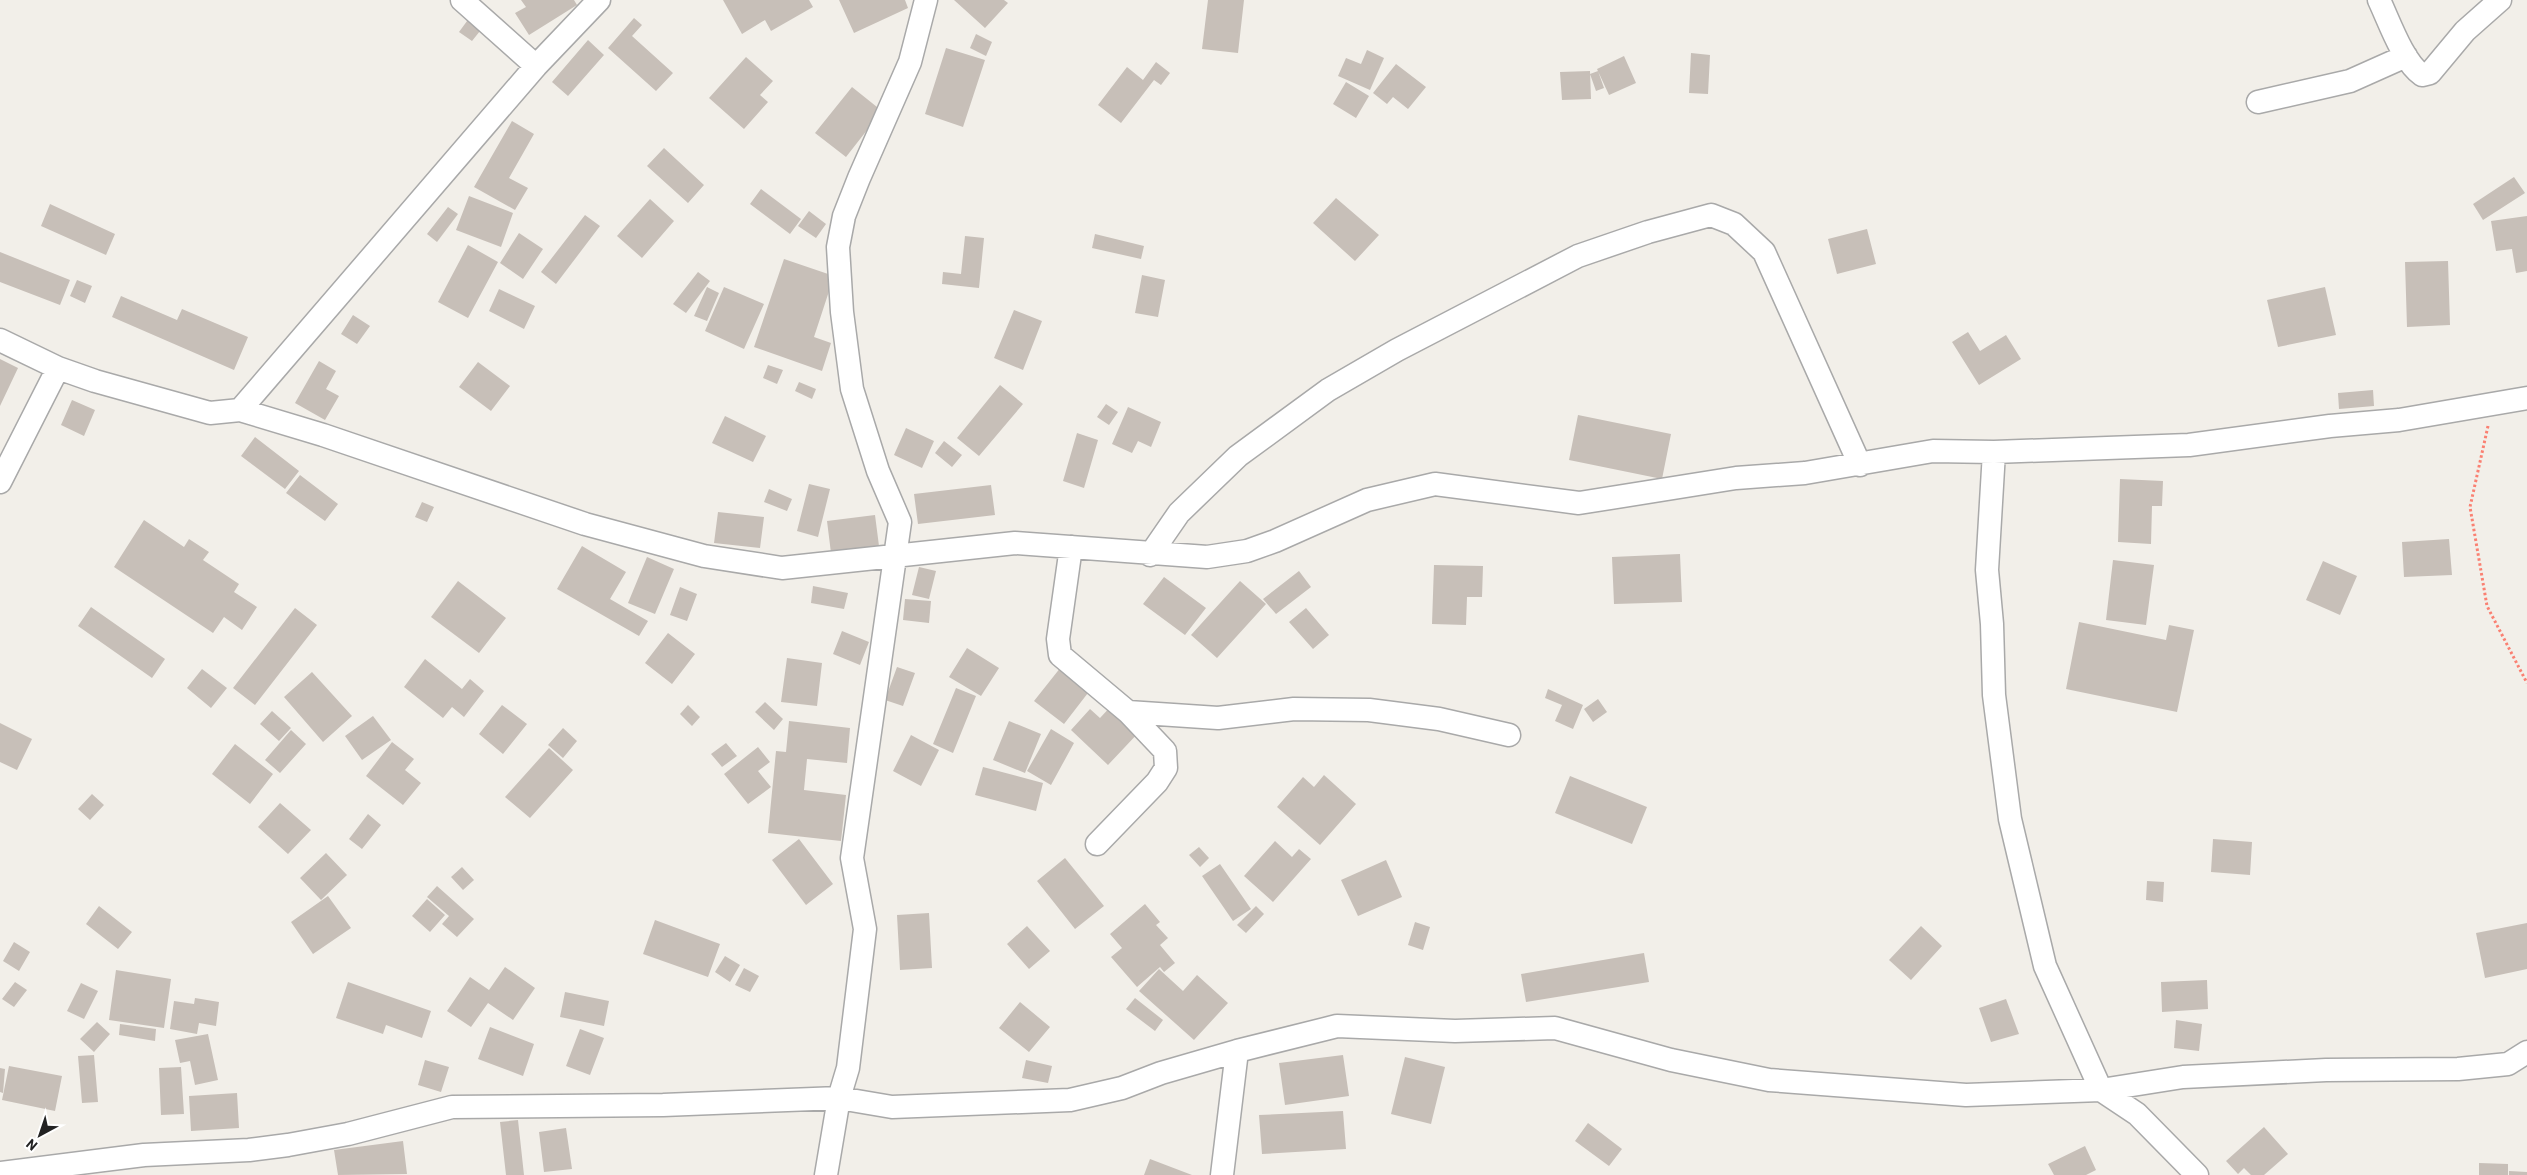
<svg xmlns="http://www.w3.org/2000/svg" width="2527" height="1175" font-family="Barlow,sans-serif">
<rect width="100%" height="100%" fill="#f2efe9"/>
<path fill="#c7bfb8" d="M521,0h53l3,5 -48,30 -14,-22 11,-6z
M723,0h86l4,7 -42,24 -6,-11 -23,14z
M839,0h66l3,8 -54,25z
M954,0h50l4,3 -23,25z
M1208,0h36l-6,53 -36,-4z
M470,17l14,9 -12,15 -13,-9z
M634,18l8,7 -10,11 41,37 -17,18 -48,-43z
M976,34l16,8 -6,14 -16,-8z
M588,40l16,15 -36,41 -16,-14z
M946,48l39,12 -22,67 -38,-13z
M1367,50l17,8 -14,32 -32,-14 8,-18 15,6z
M1691,53l19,2 -2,39 -19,-1z
M1624,56l12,27 -27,12 -12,-26z
M746,57l27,24 -13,14 8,7 -24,27 -35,-31z
M1156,62l14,11 -9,12 -7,-5 -33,43 -23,-18 29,-38 16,13z
M1396,64l30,23 -18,22 -15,-12 -6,7 -14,-11z
M1590,71l1,28 -29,1 -2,-28z
M1598,71l6,17 -8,3 -6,-17z
M1346,82l23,14 -13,22 -23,-14z
M852,87l30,24 -36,46 -31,-24z
M512,121l22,13 -25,44 19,10 -13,22 -41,-23z
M664,148l40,37 -16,18 -41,-37z
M2514,177l11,16 -42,27 -10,-16z
M761,189l40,30 -11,15 -40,-30z
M469,196l44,17 -12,34 -45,-17z
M1336,198l43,37 -24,26 -42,-38z
M650,199l24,22 -32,37 -25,-22z
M50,204l65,30 -9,21 -65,-29z
M448,207l10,7 -21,28 -10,-8z
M809,211l17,13 -10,14 -18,-12z
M585,215l15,11 -44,58 -15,-12z
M2527,216v55l-11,2 -4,-24 -16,2 -5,-30z
M1867,229l9,35 -39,10 -9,-35z
M519,233l24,16 -20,30 -23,-16z
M1095,234l49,12 -3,13 -49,-11z
M965,236l19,2 -5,50 -37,-4 1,-12 18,2z
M468,245l30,17 -30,56 -30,-16z
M0,252l70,28 -10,25 -60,-23z
M784,259l50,17 -20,61 17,6 -9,28 -68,-24z
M2448,261l2,64 -43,2 -2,-65z
M698,272l12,9 -24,32 -13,-9z
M1142,275l23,5 -7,37 -23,-4z
M77,280l15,6 -7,17 -15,-7z
M707,287l12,6 -12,28 -13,-5z
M724,287l40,17 -20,45 -39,-18z
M2325,287l11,48 -58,12 -11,-47z
M499,289l36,17 -11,23 -35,-18z
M121,296l56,24 5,-11 66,28 -14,33 -122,-53z
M1014,310l28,11 -19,49 -29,-12z
M353,315l17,11 -13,18 -16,-10z
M1968,332l12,19 26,-16 15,24 -42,26 -27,-43z
M0,359l18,9 -18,38z
M319,361l17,10 -10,18 13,7 -14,24 -30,-17z
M478,362l32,24 -19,25 -32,-24z
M768,365l15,5 -6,14 -14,-6z
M799,382l17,7 -4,10 -17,-8z
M1000,385l23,19 -44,52 -22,-18z
M2373,390l1,16 -35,3 -1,-16z
M72,400l23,10 -11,26 -23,-11z
M1106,404l12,8 -9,13 -12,-8z
M1128,407l33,15 -10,25 -13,-6 -6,12 -20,-9z
M1578,415l93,19 -9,45 -93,-19z
M725,416l41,20 -13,26 -41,-19z
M906,428l28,13 -12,27 -28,-13z
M1077,433l21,7 -14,48 -21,-7z
M255,437l44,34 -14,18 -44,-33z
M944,441l18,14 -10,12 -17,-14z
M300,475l38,29 -13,17 -39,-28z
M2120,479l43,2 -1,25h-10l-1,38 -33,-2z
M809,484l21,5 -12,48 -21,-6z
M991,485l4,30 -77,9 -4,-30z
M769,489l23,10 -5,12 -23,-9z
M422,502l12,5 -7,15 -12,-5z
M718,512l46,5 -4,31 -46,-5z
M875,515l4,31 -48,7 -4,-32z
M144,520l40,27 5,-8 20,13 -6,8 36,24 -5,8 23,15 -15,23 -18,-13 -11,16 -99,-66z
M2449,539l3,36 -48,2 -2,-35z
M582,546l44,26 -16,27 38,22 -9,15 -82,-47z
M1680,554l2,48 -68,2 -2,-47z
M647,557l27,12 -19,45 -27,-11z
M2113,560l41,5 -8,60 -40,-5z
M2323,561l34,15 -17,39 -34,-15z
M1434,565l49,1 -1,31h-15l-1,28 -34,-1z
M919,567l17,4 -7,28 -17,-4z
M1299,571l12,16 -35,27 -13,-15z
M1164,577l42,31 -21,27 -42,-31z
M458,581l48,37 -27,35 -48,-36z
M1240,581l26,23 -49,54 -26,-23z
M813,586l35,7 -4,16 -33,-6z
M680,587l17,7 -10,27 -17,-6z
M905,599l26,2 -2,22 -26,-3z
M91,607l74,52 -13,19 -74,-52z
M295,608l22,17 -62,80 -22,-17z
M1306,608l23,27 -16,14 -24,-27z
M2079,622l87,18 3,-15 25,5 -17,82 -111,-23z
M842,631l27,11 -9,23 -27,-11z
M668,633l27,21 -23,30 -27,-21z
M967,648l32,20 -18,28 -32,-19z
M787,658l35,5 -5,43 -36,-4z
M425,659l37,30 8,-10 14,12 -20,26 -12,-10 -9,11 -39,-31z
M897,667l18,6 -12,33 -18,-6z
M1061,667l30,22 -27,35 -30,-23z
M202,669l25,19 -16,20 -24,-20z
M312,672l40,44 -29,26 -39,-45z
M956,688l20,8 -23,57 -20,-9z
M1548,689l35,16 -10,24 -18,-8 7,-16 -17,-7z
M1598,699l9,13 -14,10 -9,-13z
M765,702l18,17 -9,11 -19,-18z
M1113,704l28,26 -33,35 -37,-35 19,-21 10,9z
M502,705l25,19 -24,30 -24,-20z
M688,705l12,12 -8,9 -12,-12z
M272,711l19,17 -12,13 -19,-17z
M373,716l18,24 -29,20 -17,-24z
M789,721l61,7 -3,35 -40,-4 -3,31 42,5 -5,46 -73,-8 8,-82 10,1z
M1009,721l32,13 -16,39 -32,-13z
M0,723l32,16 -15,31 -17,-8z
M563,728l14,13 -14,17 -15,-13z
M1051,729l23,14 -23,42 -24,-14z
M291,730l15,14 -26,29 -15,-13z
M911,735l28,15 -18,36 -28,-15z
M392,742l22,17 -9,11 16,13 -18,22 -37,-29z
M726,743l11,13 -15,11 -11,-13z
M235,744l38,30 -23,30 -38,-30z
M758,747l12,15 -12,9 13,16 -23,17 -24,-30z
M549,748l24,22 -43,48 -25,-21z
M983,767l60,16 -7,28 -61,-16z
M1324,775l32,29 -36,41 -43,-38 26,-30 11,10z
M1570,776l77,31 -15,37 -77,-31z
M92,794l12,11 -14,15 -12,-11z
M280,803l31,27 -23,24 -30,-27z
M368,814l13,11 -19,24 -13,-10z
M799,839l34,45 -27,21 -34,-45z
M2213,839l39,3 -2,33 -39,-3z
M1275,841l17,16 7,-8 12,10 -38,43 -29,-26z
M1199,847l10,11 -9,9 -11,-12z
M326,853l21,22 -26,25 -21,-22z
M1065,858l39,48 -29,23 -38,-48z
M1386,860l16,37 -44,19 -17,-36z
M1220,864l31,45 -18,12 -31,-45z
M462,867l12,13 -11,10 -12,-13z
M2147,881l17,1 -1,20 -17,-2z
M437,886l37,33 -17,18 -15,-13 7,-8 -22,-19z
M328,896l23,32 -38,26 -22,-32z
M427,899l18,16 -15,17 -18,-16z
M1145,904l15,18 -4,3 12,13 -8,7 15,18 -11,9 -4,-5 -23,20 -26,-30 11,-9 -12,-14z
M99,906l33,26 -14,17 -32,-25z
M1256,906l8,8 -18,19 -9,-8z
M929,913l3,55 -32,2 -3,-55z
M655,920l65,24 -12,33 -65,-23z
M1415,922l15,5 -7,23 -15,-5z
M2527,923v46l-42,9 -9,-45z
M1027,926l23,25 -21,18 -22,-25z
M1921,926l21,20 -31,34 -22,-20z
M14,942l16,10 -11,19 -16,-10z
M1644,953l5,29 -123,20 -5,-28z
M725,956l15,9 -10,17 -15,-10z
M505,967l30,21 -22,32 -25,-17 -17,24 -24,-16 23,-34 19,13z
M744,968l15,8 -9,16 -15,-7z
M1159,969l24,22 14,-16 31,28 -34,37 -55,-49z
M116,970l55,9 -7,49 -55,-8z
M2207,980l1,29 -46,3 -1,-30z
M15,982l12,8 -13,17 -12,-8z
M348,982l83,29 -9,27 -36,-13 -3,9 -47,-16z
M81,983l17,8 -14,28 -17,-8z
M565,992l44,9 -5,25 -44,-9z
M195,998l24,4 -3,24 -17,-3 -2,11 -27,-5 4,-28 20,3z
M1135,998l28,22 -8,11 -29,-22z
M2006,999l13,35 -28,8 -12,-34z
M1020,1002l30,25 -21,25 -30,-24z
M2176,1020l26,4 -3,27 -25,-3z
M97,1022l13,12 -16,18 -14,-13z
M120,1024l36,5 -1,12 -36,-6z
M490,1027l44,17 -11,32 -45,-17z
M580,1029l24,9 -14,37 -24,-9z
M208,1034l10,46 -23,5 -5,-24 -10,2 -5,-23z
M94,1055l4,47 -16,1 -4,-47z
M1343,1055l6,41 -64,9 -6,-42z
M1405,1057l40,10 -14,57 -40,-10z
M425,1060l24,7 -8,25 -23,-7z
M1026,1060l26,6 -4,17 -26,-5z
M9,1066l53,10 -7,35 -53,-11z
M181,1067l3,47 -23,1 -2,-47z
M0,1068l5,1 -2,24 -3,-1z
M237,1093l2,35 -48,3 -2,-35z
M1343,1111l3,38 -84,5 -3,-39z
M518,1120l6,55h-18l-6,-53z
M1588,1123l34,26 -13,17 -34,-25z
M2264,1127l24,27 -24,21h-13l-7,-7 -6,6 -12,-13z
M566,1128l6,41 -28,3 -5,-40z
M403,1141l4,33 -69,1 -4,-25z
M2085,1146l11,24 -10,5h-32l-6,-11z
M1150,1159l42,16h-48z
M2479,1163l29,1v11h-29z
M2509,1171l18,1v3h-18z"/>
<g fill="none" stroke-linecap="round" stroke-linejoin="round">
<defs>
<path id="minor" d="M462,0l74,66
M2379,0c10,21 24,62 43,75l8,-2 35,-42 35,-31
M2258,102l92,-21 56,-25
M0,340l58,28 37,13 115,32 30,-3 83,25 262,89 119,32 78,12 233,-25 192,14 40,-6 28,-10 92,-41 68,-16 144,19 157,-25 69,-5 128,-22 61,1 195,-7 141,-19 69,-6 128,-22
M240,410l296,-344 63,-66
M1994,452l-7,118 5,54 2,71 16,124 35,147 56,124 36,24 60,61
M0,482l58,-114
M1071,547l-13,92 2,16 68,57 37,39 1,17 -9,14 -60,62
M1150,555l29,-42 59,-57 90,-66 69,-40 181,-94 70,-24 63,-17 23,9 30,28 96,213
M1128,712l90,6 76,-9 75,1 70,9 70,16
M0,1173l144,-18 105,-5 39,-5 60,-11 104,-27 211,-2 176,-7 53,9 178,-7 52,-12 39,-15 76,-22 100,-25 118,5 100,-3 116,32 98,20 197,15 135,-5 82,-13 143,-7 132,-1 50,-5 19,-12
M826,1175l13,-77 9,-30 17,-139 -13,-71 48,-336 -22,-51 -26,-82 -10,-77 -4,-65 6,-31 15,-38 51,-116 16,-62
M1222,1175l15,-124"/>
</defs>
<use href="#minor" stroke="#a9a9a9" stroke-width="25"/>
<path stroke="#fa8072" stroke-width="3" stroke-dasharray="2.5 2.5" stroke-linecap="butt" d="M2488,426l-18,81 17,99 40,77"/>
<use href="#minor" stroke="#fff" stroke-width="22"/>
</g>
<g transform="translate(40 1135) rotate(220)" stroke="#ffffff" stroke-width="4" paint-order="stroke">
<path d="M0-4L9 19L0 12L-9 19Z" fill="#222222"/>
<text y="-8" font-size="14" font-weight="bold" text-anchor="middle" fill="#222222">N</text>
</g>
</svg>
